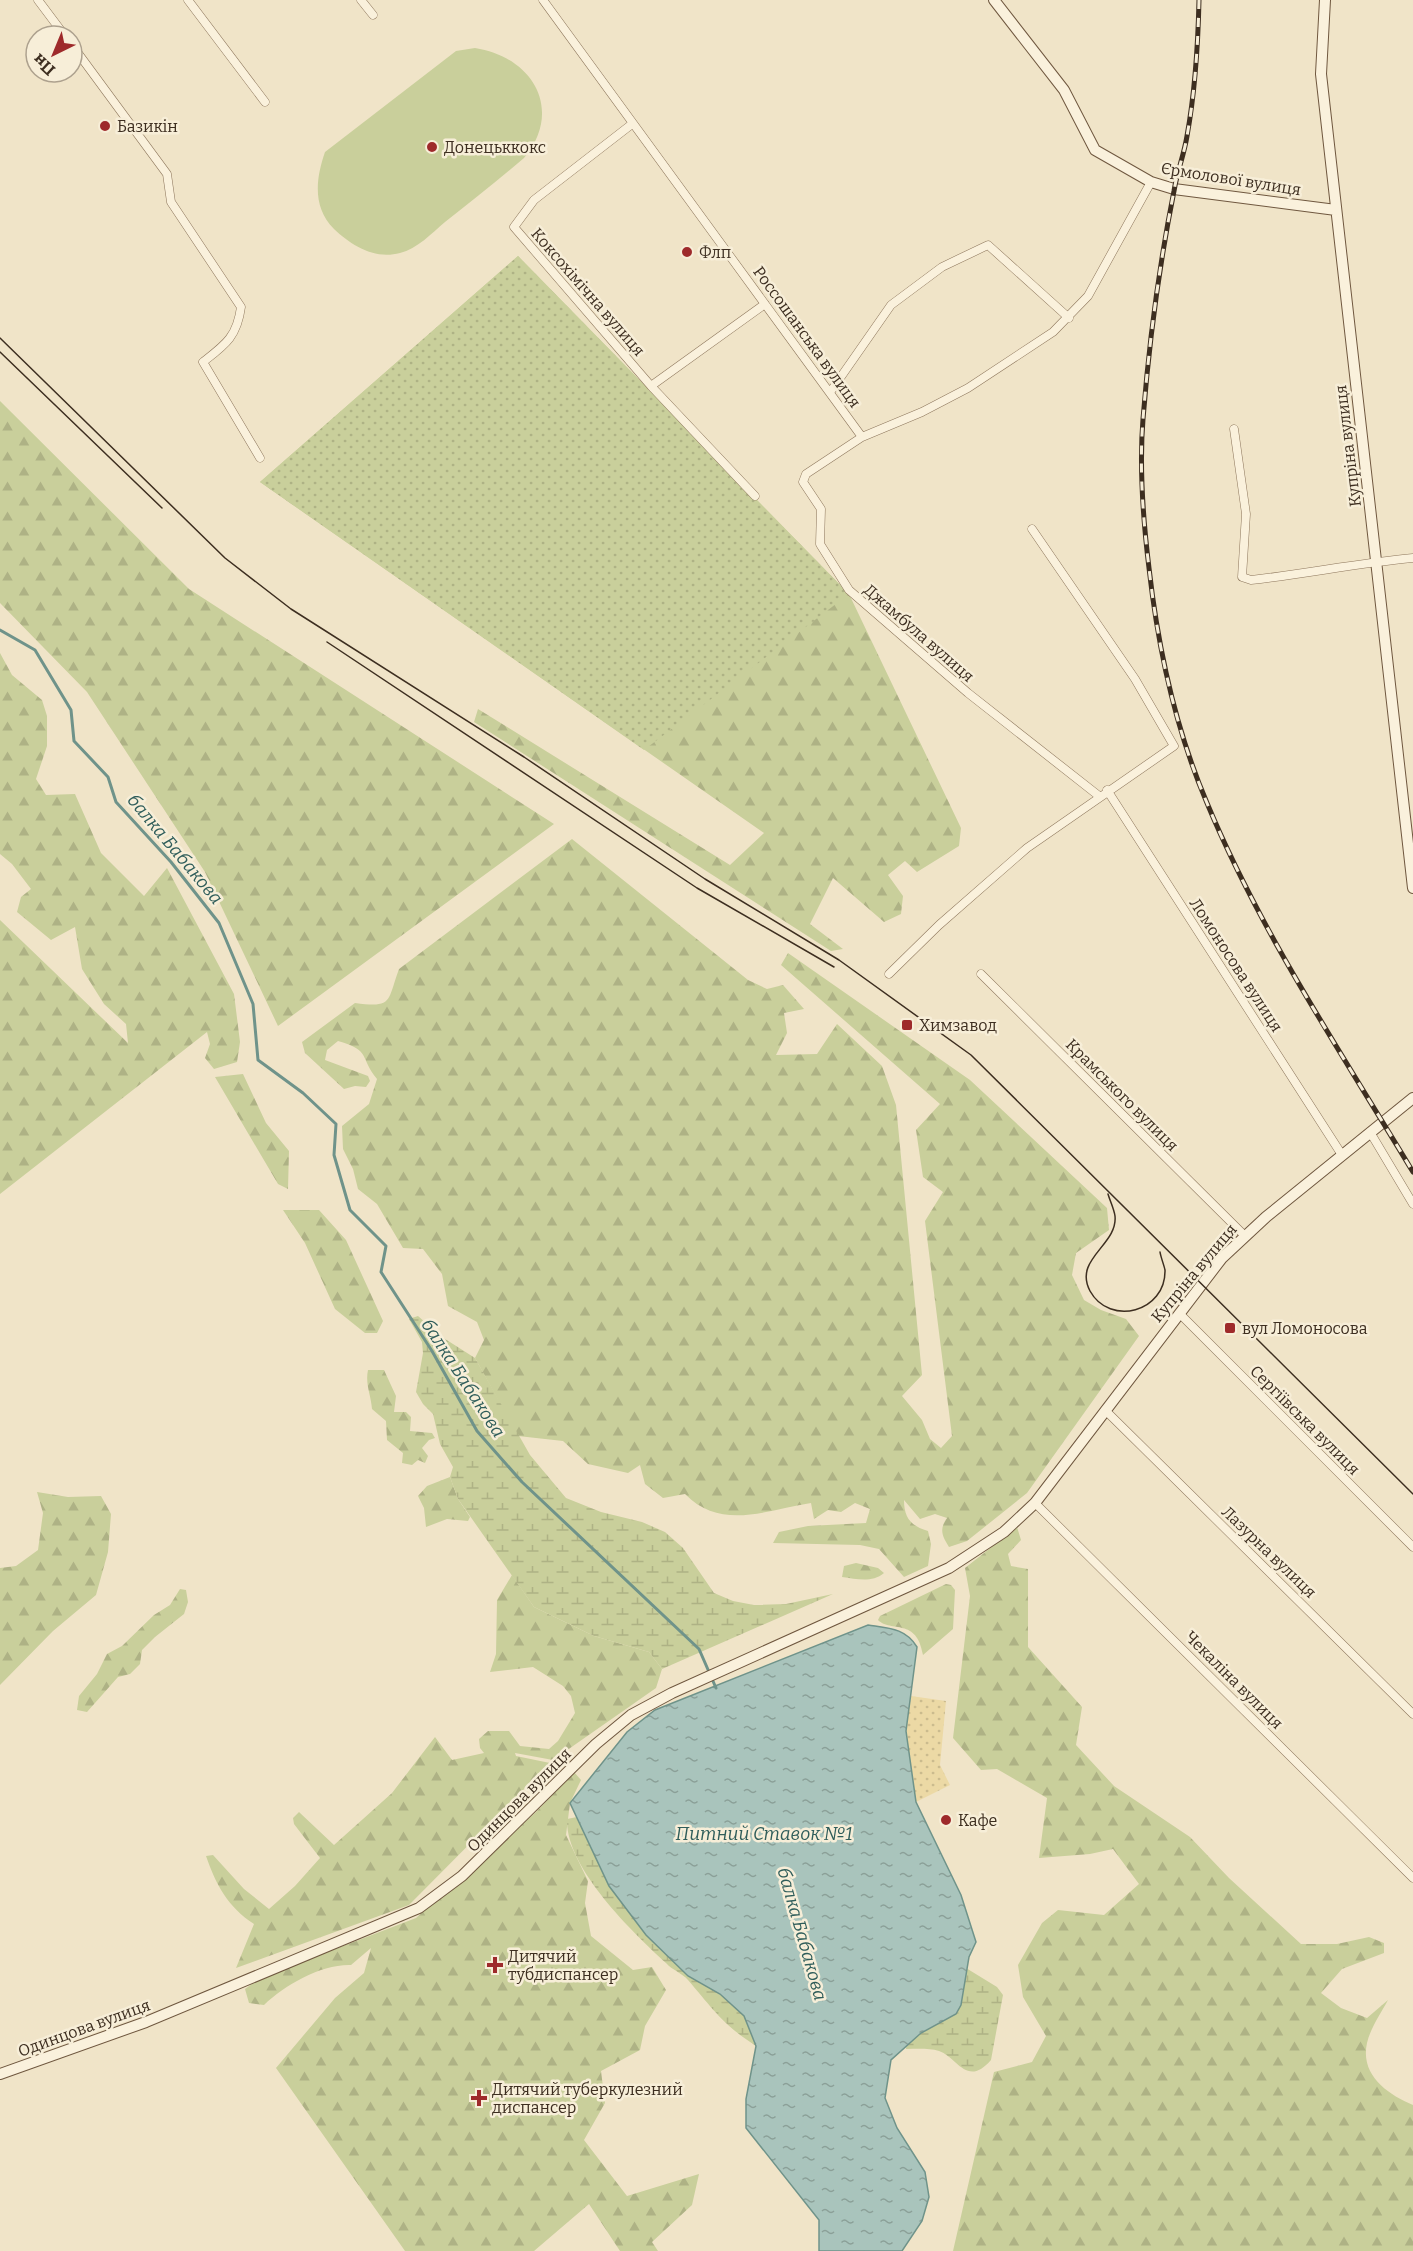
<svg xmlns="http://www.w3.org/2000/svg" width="1413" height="2251" font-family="Bitter,serif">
<defs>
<pattern id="forest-firs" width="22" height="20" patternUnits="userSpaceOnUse" patternTransform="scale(1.5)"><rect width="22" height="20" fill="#c9cf9b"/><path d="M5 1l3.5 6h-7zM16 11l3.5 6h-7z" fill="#aeb285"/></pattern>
<pattern id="wetland-marsh" width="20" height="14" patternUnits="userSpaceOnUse" patternTransform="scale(1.5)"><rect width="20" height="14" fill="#c9cf9b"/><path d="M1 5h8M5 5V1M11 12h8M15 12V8" fill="none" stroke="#aeb285"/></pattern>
<pattern id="sand-dots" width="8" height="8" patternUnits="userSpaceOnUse" patternTransform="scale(1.5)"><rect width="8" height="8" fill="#ecd9a5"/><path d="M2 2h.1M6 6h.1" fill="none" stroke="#cbbb8e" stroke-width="1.8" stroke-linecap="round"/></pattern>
<pattern id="park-dots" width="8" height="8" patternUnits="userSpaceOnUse" patternTransform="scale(1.5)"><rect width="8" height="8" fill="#c9cf9b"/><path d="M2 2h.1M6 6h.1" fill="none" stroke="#aeb285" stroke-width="1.8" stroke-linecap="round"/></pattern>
<pattern id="water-ripples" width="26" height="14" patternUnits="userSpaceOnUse" patternTransform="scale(1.5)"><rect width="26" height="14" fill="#a9c4bc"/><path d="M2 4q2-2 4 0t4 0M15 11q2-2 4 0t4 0" fill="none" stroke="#8ba098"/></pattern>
</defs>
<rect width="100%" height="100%" fill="#f0e4c8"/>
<path fill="#c9cf9b" d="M475,48c58,9 89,62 49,110 -26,22 -52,43 -79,64 -13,11 -28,27 -45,31 -26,7 -49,-8 -66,-24 -22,-22 -18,-51 -9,-77l131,-101z"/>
<path fill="url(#forest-firs)" d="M518,256l331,338 112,234 -2,18 -42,26 -12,-11 -17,14 15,21 -2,18 -17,8 -51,-44 -23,46 33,25 -12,2 -357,-229 4,-13 252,156 34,-32 -504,-351z
M0,401l189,188 365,235 -276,202 -73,-154 -118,-180 -87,-89z
M0,653l12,22 30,25 5,16v30l-11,33 10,16 29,-1 26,59 43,43 23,-28 67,126 6,48 -3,20 -23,7 -9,-11 5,-14 -3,-12 -207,162v-274l128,123 -2,-19 -22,-20 -22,-35 -7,-42 -24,13 -34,-28 4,-15 10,-8 -19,-25 -12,-10z
M572,839l176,141 19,9 16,-4 21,24 -20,4 3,20 -11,22 41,-1 20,-30 45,42 14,39 26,270 -20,21 20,24 8,19 11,9 11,-12 -27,-215 18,-29 -20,-15 -7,-47 24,-26 -159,-139 7,-12 182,127 137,128 2,22 -33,23 -4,22 12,25 17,10 25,9 13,17 -112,157 -60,48 -18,6c-7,-11 -10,-18 -2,-29l-12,-4 -15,5 -16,-19c0,18 7,26 24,31l3,13 -3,22 -24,11 -25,-28 -19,-4 -87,-2 6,-11 29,-6 58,-3 4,-14 -15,-6 -14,9 -13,-2 -14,9 -3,-16c-45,7 -90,28 -126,-9l-22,4 -18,-14 -5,-19 -12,8 -40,-9 -25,-23 -45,-5 -43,-78 9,-18 -7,-18 -29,-16 -6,-32 -19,-25 -20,-1 -26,-44 -19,-15 -5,-20 -10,-20 -1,-23 27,-22 8,-25c-18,-22 -5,-28 -39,-38l-11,9 -2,10 43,16 2,5 -4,6 -11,-1 -11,3 -39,-36 -3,-11 53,-39c38,5 32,-1 44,-34z
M243,1074l23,49 23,28 -1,38 -10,-5 -63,-107z
M283,1210h36l27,30 37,81 -6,12h-12l-30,-24 -30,-66z
M368,1370h16l12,26 -2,16h12l5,5 -1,14 22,2 3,5 -6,2 -7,8 6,8 -3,7 -7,-3 -6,5 -10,-2 1,-10 -16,-13 -1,-19 -14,-12c-1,-14 -7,-25 -4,-39z
M450,1477l8,22 12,18 -2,4 -21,-2 -21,8 -2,-19 -6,-12 9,-10z
M37,1492l31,5 33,-1 10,18 -3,38 -12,43 -43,36 -53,54v-117l16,-2 22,-16 5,-37z
M1017,1527l4,13 -13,14 3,12 17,3v78l54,60 -6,38 38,41 76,51 39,41 72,66h36l32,-7 15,6v10l-42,16 -21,24 20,15 26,10 21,-18c-7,13 -18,29 -21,43 -7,32 20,51 46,62v146h-460l41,-179 38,-10 14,-26 -23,-39 -5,-32 24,-42 16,-13 46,5 35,-31 -26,-35 -23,5 -51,4 8,-60 -50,-29 -16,1 -28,-32 17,-142 -5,-28z
M856,1563l22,5 6,5c-12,10 -27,6 -42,4l2,-11z
M512,1575l22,32 60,29 55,16 13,17 -6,19 -103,72 -38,-7 1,3 34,7 -141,142 -173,63 18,-44c-26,-17 -38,-39 -48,-68l7,-1 31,34 25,20 26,-23 25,-28 -26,-34 -1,-6 6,-6 35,33 58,-52 43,-56 17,23 32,-7 -4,-5 -1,-9 9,-8h21l11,15 29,3 9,-8 17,-28 -4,-17 -8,-10 -30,-19 -43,5 6,-18 1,-54z
M946,1584l5,1 4,5 -2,39 -30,26c-6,-38 -32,-22 -45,-35l2,-4z
M180,1589l6,1 2,12 -4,12 -29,23 -13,13 -2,14 -10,10 -12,3 -31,35 -10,-2 2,-14 18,-22 10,-20 15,-8 32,-31 16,-10z
M574,1772l7,8 -11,23 -4,32 22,46 -3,22 6,33 42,34 19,-3 14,23 -21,36 -5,24 -39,21 4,32 -21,37 43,56 72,-22 -7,31 -40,37 6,9h-38l-31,-47 -55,47h-129l-129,-183 59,-70 29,-25 7,-25 -20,17c-30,-1 -66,20 -87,40l-15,-2 -4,-14 15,-11 156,-60 120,-106z"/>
<path fill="url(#wetland-marsh)" d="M418,1316l24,21 33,21 55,97 36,43 35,14 41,10 23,10 18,16 31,45 19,8 21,4 32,-1 47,-10 -171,75 -13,-17 -55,-16 -60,-29 -76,-108 -8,-22 3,-10 -13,-23 -7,-30 -10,-10 -7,-12 7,-39 -1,-11 -13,-23z
M577,1817l157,135 22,94c-34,-22 -43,-37 -68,-66 -6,-7 -16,-10 -22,-17 -34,-31 -101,-96 -99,-144z
M966,1968l31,19 6,8 -12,65c-24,28 -34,-3 -52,-9 -10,-3 -22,-2 -33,-2l1,-9z"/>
<path fill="url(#sand-dots)" d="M911,1696l35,5 -6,64 10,20 -34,17 -10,-71z"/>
<path fill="url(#park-dots)" d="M518,256l331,338 -205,156 -384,-268z"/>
<path fill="url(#water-ripples)" stroke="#6f938a" stroke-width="1.5" d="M868,1625c20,3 38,3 49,22l-11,84 10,71 45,93 15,47 -7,15 -8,48 -5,9 -35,19 -30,27 -6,38 12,30 28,44 4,25 -7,24 -20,30h-83v-31l-73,-92v-29l10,-53 -12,-30 -24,-22 -32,-18 -42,-41 -37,-49 -39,-83 57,-71 28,-22z"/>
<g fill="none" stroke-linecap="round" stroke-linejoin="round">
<path stroke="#6f938a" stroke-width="3" d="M0,630l35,20 36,60 3,31 34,36 8,25 55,60 48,61 34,81 5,56 45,33 33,31 -2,31 16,55 36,36 -5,26 51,79 45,80 45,51 177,167 17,39"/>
<defs>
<path id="street" d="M38,0l27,36
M188,0l77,102
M361,0l12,15
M543,0l319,437
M72,45l95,129 4,28 70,105c-4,30 -16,38 -38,55l57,96
M632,124l-98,76 -20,27 137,159 104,110
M651,386l114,-82
M831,391l60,-86 51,-38 46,-22 81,73
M1234,429l12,85 -4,63 9,3c54,-6 108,-17 162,-22
M1107,790l235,365
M1099,796l-131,-103 -119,-103 -29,-46 1,-35 -18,-27 3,-8 56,-37 60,-25 46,-24 85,-56 35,-36 63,-114
M889,974l50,-49 88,-77 147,-102 -39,-67 -103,-150
M981,974l263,261
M1370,1132l43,72
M1179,1313l234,234
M1105,1410l308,304
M1035,1503l378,375"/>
<path id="secondary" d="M994,0l70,90 31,60 56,32 23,7 162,21
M1325,0l-4,74 92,814
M0,2074l146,-52 273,-114 43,-32 134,-132 35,-29 41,-22 277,-125 55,-36 31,-29 187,-245 44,-41 147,-119"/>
</defs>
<use href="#street" stroke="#8d765c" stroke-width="9"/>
<use href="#secondary" stroke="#6f573f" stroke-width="12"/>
<use href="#street" stroke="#faf1dc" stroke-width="8"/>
<use href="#secondary" stroke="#faf1dc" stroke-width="10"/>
<path stroke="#3d2e20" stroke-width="1.5" d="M0,338l225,220 66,51 233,148 181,122 134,81 132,95 442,439
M0,352l162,156
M327,642l370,246 137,79
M1108,1194c2,7 6,15 7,22 3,29 -42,43 -25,75 20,36 76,21 75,-21 -1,-5 -4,-12 -5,-18"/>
<defs>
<path id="rail" d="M1199,0c-1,45 -4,92 -12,136 -3,19 -10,36 -13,55 -15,75 -25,152 -31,228 -4,49 0,100 6,149 9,80 26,160 58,235 54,130 134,249 206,369"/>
</defs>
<use href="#rail" stroke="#3d2e20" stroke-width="5"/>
<use href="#rail" stroke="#f7eed8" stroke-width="3" stroke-dasharray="9" stroke-linecap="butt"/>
</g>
<g fill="#9e2a2b" stroke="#f7eed8" stroke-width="2">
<circle cx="105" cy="126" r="6"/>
<circle cx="432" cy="147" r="6"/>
<circle cx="687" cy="252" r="6"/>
<rect x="901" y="1019" width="12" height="12" rx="3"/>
<rect x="1224" y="1322" width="12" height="12" rx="3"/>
<circle cx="946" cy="1820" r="6"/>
<path d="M492 1956h6v6h6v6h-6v6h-6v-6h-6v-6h6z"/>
<path d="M476 2089h6v6h6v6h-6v6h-6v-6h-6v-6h6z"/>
</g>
<g text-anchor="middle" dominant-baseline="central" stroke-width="5" stroke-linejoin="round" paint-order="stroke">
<g font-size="16" fill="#3d2e20" stroke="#f7eed8" text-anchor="start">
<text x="117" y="126">Базикін</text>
<text x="444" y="147">Донецьккокс</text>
<text x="699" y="252">Флп</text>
<text x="919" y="1025">Химзавод</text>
<text x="1242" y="1328">вул Ломоносова</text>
<text x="958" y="1820">Кафе</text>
<text x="508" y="1956">Дитячий<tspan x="508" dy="18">тубдиспансер</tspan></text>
<text x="492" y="2089">Дитячий туберкулезний<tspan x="492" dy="18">диспансер</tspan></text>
</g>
<g font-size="16" fill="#3d2e20" stroke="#f7eed8">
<text transform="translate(1231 179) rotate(9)">Єрмолової вулиця</text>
<text transform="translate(588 292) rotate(49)">Коксохімічна вулиця</text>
<text transform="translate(807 337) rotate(54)">Россошанська вулиця</text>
<text transform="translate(1348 446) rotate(-97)">Купріна вулиця</text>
<text transform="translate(919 633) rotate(41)">Джамбула вулиця</text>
<text transform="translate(1236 965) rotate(57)">Ломоносова вулиця</text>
<text transform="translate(1122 1095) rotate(45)">Крамського вулиця</text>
<text transform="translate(1194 1273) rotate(-50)">Купріна вулиця</text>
<text transform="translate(1305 1420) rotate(45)">Сергіївська вулиця</text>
<text transform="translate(1269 1552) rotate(44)">Лазурна вулиця</text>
<text transform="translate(1234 1680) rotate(45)">Чекаліна вулиця</text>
<text transform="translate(519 1800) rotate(-45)">Одинцова вулиця</text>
<text transform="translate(84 2028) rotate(-20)">Одинцова вулиця</text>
</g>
<g font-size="18" font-style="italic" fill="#2f5d5a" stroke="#f7eed8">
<text transform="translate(175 849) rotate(50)">балка Бабакова</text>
<text transform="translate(463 1378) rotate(57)">балка Бабакова</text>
<text x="764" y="1834">Питний Ставок №1</text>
<text transform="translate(802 1934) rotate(74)">балка Бабакова</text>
</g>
</g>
<g transform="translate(54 54) rotate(223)"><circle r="28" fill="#f7eed8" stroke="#ada18e" stroke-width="1.5"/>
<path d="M0-4.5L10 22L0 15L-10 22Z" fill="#9e2a2b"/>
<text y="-9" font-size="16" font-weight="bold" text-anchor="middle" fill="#3d2e20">Пн</text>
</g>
</svg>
